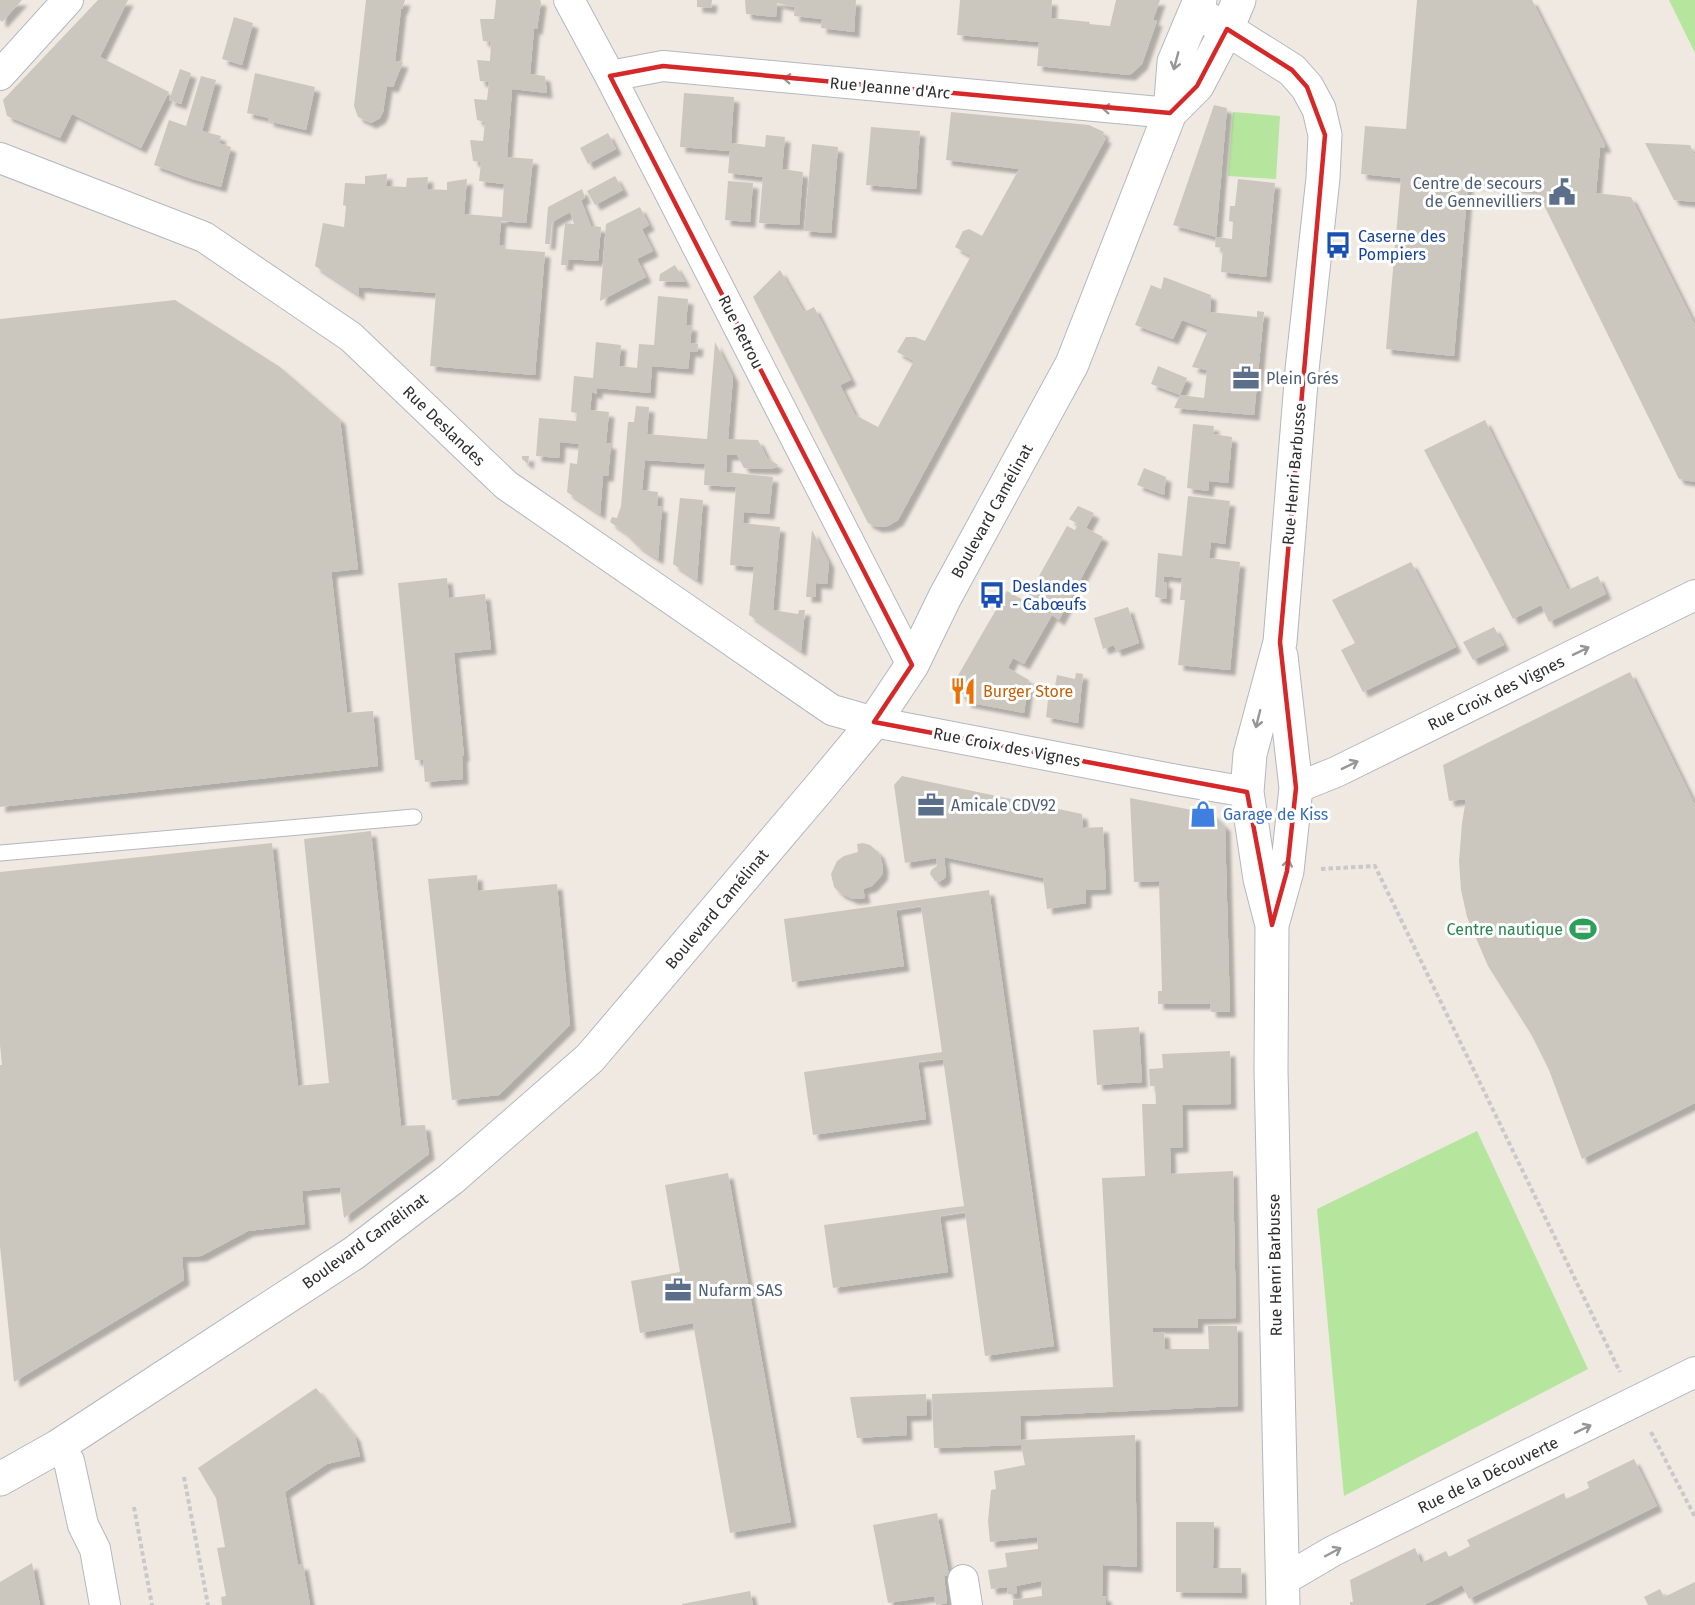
<svg xmlns="http://www.w3.org/2000/svg" width="1695" height="1605" font-family="'Fira Sans',sans-serif">
<defs>
<filter id="shadow"><feDropShadow dx="5.5" dy="5.5" stdDeviation="1.5" flood-color="#0004"/></filter>
</defs>
<rect width="100%" height="100%" fill="#efe9e1"/>
<path fill="#b6e59e" d="M1669,0h26v53z
M1233,112l47,4 -4,63 -48,-3z
M1477,1131l111,238 -244,127 -27,-287z"/>
<path fill="#cbc7bf" filter="url(#shadow)" d="M0,0h22l-20,22 -2,-2z
M98,0h30l-28,57 69,35 -28,56 -69,-34 -12,24 -53,-22 -4,-16z
M366,0h39l-3,9h-1l-6,52 8,1 -10,25 -6,-1 -4,26 -3,6 -9,5 -13,-6 -4,-11z
M496,0h44l1,2 -4,27h-3l-4,45 15,2 2,17 -35,-4 -5,68 26,2 -7,64 -25,-2 -2,24 6,1v3l40,3 -10,123 -105,-9 6,-73 -77,-6v8l-44,-29 8,-43 21,4 2,-21 -3,-1 2,-22 20,1v-8l22,-2 -1,12 20,1 1,-9 21,-1 -1,12 20,1v-8l20,-3 -3,35 38,3 2,-33 -25,-3 2,-19 -8,-1 -3,-21 13,1 2,-19 -8,-2 -3,-21 13,1 2,-18 -9,-1 -3,-21 13,1 1,-19 -8,-1 -3,-22h14z
M697,0h15l-1,8 -14,-1z
M745,0h111l-2,32 -33,-4 1,-9 -28,-3 1,-9 -18,-4 -1,14 -30,-3z
M960,0h92l-1,18 39,4 -1,2 21,2 6,-26h44l-7,20 4,1 -15,43 -12,11 -93,-9 2,-24 -82,-7z
M1417,0h115l73,145v3l-5,-1 -4,46 35,4 64,128v157l-16,-3 -143,-290 -68,-6 -14,173 -68,-7 15,-171 -40,-4 4,-48 41,3z
M234,17l19,6 -11,42 -20,-6z
M180,69l11,4 -10,31 -12,-4z
M255,73l60,14 -9,43 -38,-9 1,-3 -22,-5z
M201,76l15,4 -14,51 19,5 -2,7 12,4 -10,40 -32,-9 -35,-13 15,-45 17,6z
M684,93l50,4 -3,46 34,4 1,-12 19,2 -3,32 21,3 -4,53 -40,-2 4,-46 -35,-4 2,-22 -50,-4z
M1214,105l13,3 -11,129 -43,-12z
M951,112l138,13 15,7 -2,4 4,2 -208,382 -10,6 -11,1 -9,-4 -115,-226 27,-27 24,42 10,-5 37,73 -11,5 15,30 23,12 36,-66 -17,-9 9,-15h9l10,4 46,-85 -16,-9 8,-16 6,-2 13,7 37,-67 -73,-9z
M871,127l49,4 -4,58 -50,-4z
M608,133l8,16 -28,15 -8,-16z
M1645,143l45,2 5,10v47l-21,-2z
M812,144l26,3 -7,86 -27,-2z
M615,176l8,14 -28,15 -8,-14z
M1238,179l37,4 -9,94 -45,-5 2,-24 -8,-1 1,-10 16,2 1,-17 -4,-1 1,-15h5z
M728,181l25,2 -3,39 -25,-2z
M582,189l3,9 -4,2 10,26 10,1 -3,34 -30,-2v6h-7l4,-42 9,1 -4,-12 -18,10 -2,22h-5l3,-37z
M640,207l9,18 -7,4 11,22 -16,8 9,18 -46,24 6,-77z
M675,265l10,17 -26,-1 1,-7z
M1164,277l47,18 -1,17 47,5v-6l7,1 -10,103 -80,-7 6,-13 -29,-11 7,-18 29,12 -7,17 24,3 3,-28 -15,-3 16,-37 -26,-10 -9,19 -38,-14 16,-40 10,4z
M658,296l30,3 -2,26 6,1 -2,17 8,1 -1,8 -7,-1 -2,18 -36,-3 -2,27 -53,-5v6l-5,-2 -2,18 19,2 -3,31 5,1 -3,32h-5l-3,38 -33,-22 3,-29 7,1 2,-20 -19,-2 -1,16 -23,-2 3,-38 37,3 1,-8 -6,-1 3,-36 19,2 3,-36 25,3 -2,21 18,2 2,-24 15,1z
M175,300l105,67 60,52 18,150 -26,3v7l15,134 26,-2 5,55 -378,41v-488z
M715,342l18,35 -5,62 30,1 9,18 11,7 -5,4 -29,-1 -7,-13h-10l-1,17 47,5 -4,37 -25,-2 -1,11 37,4 -7,83 25,4 1,-4h6l-4,41 -52,-36 5,-48 -24,-2 6,-78 -32,-2 1,-21 -60,-4 -3,30 16,2 -1,14 5,1 -4,52 -20,-13 -15,-15 -13,-9 2,-5 5,1 4,-12 7,-84h6l2,-16 13,1 -2,27 60,5z
M1485,420l83,170 30,-14 8,18 -57,28 -8,-17 -28,14 -89,-169z
M1193,424l21,2 -1,8 19,3 -4,46 -19,-2 -1,10 -21,-3z
M522,456h7l-1,8 -6,-5z
M1144,468l22,9 -2,18 -27,-10z
M1188,496l42,5 -5,43 -14,-2 -2,16 31,4 -10,108 -52,-5 7,-65h-5l2,-22 -18,-2 -1,6 4,1 -1,16 -11,-2 3,-44 24,3z
M680,498l23,2 -6,80 -24,-16z
M1078,506l16,7 -8,15 17,9 -44,83 -7,-5 -28,49 -11,-6 -5,10 21,12 -5,33 -58,-11 -10,-23 23,-40 28,-48 18,10 42,-75 8,4 3,-6 -9,-5z
M812,530l17,33 -2,21 -11,-1v14h-10z
M1411,562l45,85 -93,45 -22,-42 14,-7 -23,-43z
M447,578l2,20 36,-4 6,55 -37,4 10,103h-2l1,23 -38,3 -2,-22h-8l-17,-177z
M1128,607l11,36 -23,8 -2,-6 -11,4 -9,-31z
M1494,627l10,18 -31,15 -10,-18z
M1630,672l65,133v298l-113,56 -33,-89 -18,-36 -43,-68 -21,-49 -6,-27 -2,-29 3,-38 4,-24 -17,2 -6,-36z
M1076,673l7,1 -5,49 -32,-6 3,-26 5,1 3,-17 18,4z
M902,776l180,38 1,14 20,-1 3,62 -20,1v13l-39,6 -4,-31 -99,-21 2,17 -1,4 -6,4 -4,-1 -5,-7 1,-4 6,-4 -1,-8 -31,5 -11,-78z
M1130,798l83,16 12,12 5,186h-19l-1,-8h-52v-13h4l-3,-110 -25,1z
M371,831l30,295 24,-1 4,29 -85,64 -4,-31 -38,4 3,33 -57,7 -47,25 -19,1 2,23 -170,102 -14,-136v-181h2l-2,-20v-173l272,-29 26,243 31,-3 -25,-244z
M863,843l7,2 9,8 4,13 -1,9 -10,11 -9,3 2,9 -12,1 -13,-6 -6,-6 -3,-13 6,-13 7,-5 14,-4 -1,-8z
M477,875l1,16 79,-7 13,141 -71,70 -47,5 -24,-221z
M989,890l65,456 -69,10 -20,-144 -25,4 8,56 -115,16 -9,-63 140,-19 -21,-147 -25,3 8,57 -113,16 -9,-63 138,-20 -21,-146 -25,4 8,56 -112,16 -8,-63z
M1139,1027l3,55 -45,3 -4,-55z
M1230,1051l1,53 -49,1 1,42 -13,1 1,26 62,-3 3,147 -38,1v9h-45v4h11l1,17h44l-1,-23h29l1,80 -218,10 1,24 114,-5 2,132 -34,-2 -1,31h4v9h-93v-5l29,-4 -1,-15 -25,5 1,8h-9l-1,-7 -16,2 -3,-19 19,-3 -2,-14 33,-4 -1,-12 -47,5 -2,-21 3,-31 5,-1 -2,-18 31,-6 -4,-20 -87,3 -2,-54 181,-7 -11,-209 43,-2 -3,-72h14l-1,-18h-5l-1,-17 14,-1 -1,-14z
M728,1173l63,349 -61,11 -37,-210 -53,10 -9,-52 49,-9 -15,-87z
M316,1388l39,48 5,20 -33,8 -42,28 13,73 5,-1 7,41h-88l-1,-8 5,-1 -9,-48 8,-1 -9,-49 -18,-30z
M926,1394l1,21 -21,1 1,19 -50,3 -7,-41z
M1634,1459l23,47 -188,93 -7,-14 -38,20h-74v-3h3l-3,-22 65,-32 6,15 25,-12 3,6 21,-11 -3,-6 97,-47 2,6 23,-11 -2,-6z
M937,1513l12,62 -5,1 3,27 -11,2 -2,-9 -46,7 -15,-78z
M1176,1522h38l-1,46h28l1,25 -66,-1z
M32,1563l8,42h-40v-23z
M1695,1582v23h-47l-4,-8 16,-8 4,8z
M750,1591l3,14h-71v-1z"/>
<g fill="none" stroke-linecap="round" stroke-linejoin="round">
<defs>
<path id="lane" d="M0,853l414,-36"/>
<path id="street" d="M569,0l41,76 302,589
M0,75l68,-75
M610,76l53,-10 507,47
M0,158l204,79 147,100 155,148 326,225 42,12 303,58 70,12
M1296,788l40,-16 359,-177
M57,1447l12,14 14,64 12,24 10,56
M963,1580l4,25
M1282,1581l51,-30 362,-179"/>
<path id="secondary" d="M1195,12l32,17 65,41 15,17 12,22 6,26 -2,43 -21,192 -22,272 -30,112 -3,38 13,87 12,46
M1170,113l27,-27 30,-57 12,-29
M1281,656l15,132 -9,83 -15,54 -1,145 12,535
M0,1479l57,-32 297,-194 97,-74 139,-121 230,-271 54,-65 38,-57 33,-68 127,-233 98,-251 4,-51 26,-62"/>
</defs>
<use href="#lane" stroke="#b4b7c1" stroke-width="17"/>
<use href="#street" stroke="#b4b7c1" stroke-width="32"/>
<use href="#secondary" stroke="#b4b7c1" stroke-width="35"/>
<path stroke="#c9c9c9" stroke-width="4" stroke-dasharray="4.5 3" stroke-linecap="butt" d="M1321,869l54,-3 245,506
M1651,1432l44,85
M184,1477l24,128
M134,1507l18,98"/>
<use href="#lane" stroke="#fff" stroke-width="15"/>
<use href="#street" stroke="#fff" stroke-width="30"/>
<use href="#secondary" stroke="#fff" stroke-width="33"/>
</g>
<defs><path id="oneway-shaft" d="M-6 0H5M1.5-3L5.5 0L1.5 3" fill="none" stroke-width="1.6" stroke-linecap="round" stroke-linejoin="round" transform="scale(1.5)"/></defs>
<g stroke="#969696">
<use href="#oneway-shaft" transform="translate(1176 61) rotate(105)"/>
<use href="#oneway-shaft" transform="translate(792 79) rotate(-175)"/>
<use href="#oneway-shaft" transform="translate(1111 109) rotate(-175)"/>
<use href="#oneway-shaft" transform="translate(1581 651) rotate(-26)"/>
<use href="#oneway-shaft" transform="translate(1258 719) rotate(104)"/>
<use href="#oneway-shaft" transform="translate(1350 765) rotate(-26)"/>
<use href="#oneway-shaft" transform="translate(1287 868) rotate(-80)"/>
<use href="#oneway-shaft" transform="translate(1583 1429) rotate(-26)"/>
<use href="#oneway-shaft" transform="translate(1333 1552) rotate(-28)"/>
</g>
<path fill="none" stroke="#d62828" stroke-width="4.5" stroke-linejoin="round" d="M1227,29l65,41 15,17 18,48 -45,507 16,146 -9,83 -15,54 -25,-133 -373,-70 38,-57 -302,-589 53,-10 507,47 27,-27z"/>
<defs>
<symbol id="civic-bare" viewBox="-9 -9 18 18"><path d="M-.6-6.5H3V-4.5H.6V-3L4-1V1h2V6H-6V1h2V-1L-.6-3ZM-1.2 2.5V6h2.4V2.5Z" fill="#5c6f8a" stroke="#fff" stroke-width="2.5" paint-order="stroke"/></symbol>
<symbol id="bus-bare" viewBox="-9 -9 18 18"><path d="M-5-6H5V4H4V6H2V4H-2V6H-4V4H-5ZM-3.5-4V0h7V-4ZM-3.5 1.2v1.5H-2V1.2ZM2 1.2v1.5H3.5V1.2Z" fill="#1a4fb4" stroke="#fff" stroke-width="2.5" paint-order="stroke"/></symbol>
<symbol id="office-bare" viewBox="-9 -9 18 18"><path d="M-6-3h4V-5.5h4V-3h4V5H-6ZM-1-4.5V-3h2v-1.5ZM-6 0V1H6V0Z" fill="#5c6f8a" stroke="#fff" stroke-width="2.5" paint-order="stroke"/></symbol>
<symbol id="restaurant-bare" viewBox="-9 -9 18 18"><path d="M-5-6h1v4h1v-4h1v4h1v-4h1v5L-1.5 .5V6h-2V.5L-5-1ZM5-6V6H3V1.5H1.5Q1.5-4 5-6Z" fill="#e8710a" stroke="#fff" stroke-width="2.5" paint-order="stroke"/></symbol>
<symbol id="shop-bare" viewBox="-9 -9 18 18"><path d="M-5-2.5h2.3a2.7 3.5 0 0 1 5.4 0H5L5.5 6h-11ZM-1.5-2.5h3a1.5 2.3 0 0 0-3 0Z" fill="#3f7fe0" stroke="#fff" stroke-width="2.5" paint-order="stroke"/></symbol>
<symbol id="stadium-bare" viewBox="-9 -9 18 18"><path d="M0-5a6.5 5 0 1 0 0 10a6.5 5 0 1 0 0-10ZM-3.5-1.8h7v3.6h-7Z" fill="#2e9e5b" stroke="#fff" stroke-width="2.5" paint-order="stroke"/></symbol>
</defs>
<g fill-rule="evenodd">
<use href="#civic-bare" x="1543" y="173" width="38" height="38"/>
<use href="#bus-bare" x="1319" y="226" width="38" height="38"/>
<use href="#office-bare" x="1227" y="359" width="38" height="38"/>
<use href="#bus-bare" x="973" y="576" width="38" height="38"/>
<use href="#restaurant-bare" x="944" y="672" width="38" height="38"/>
<use href="#office-bare" x="912" y="786" width="38" height="38"/>
<use href="#shop-bare" x="1184" y="795" width="38" height="38"/>
<use href="#stadium-bare" x="1564" y="910" width="38" height="38"/>
<use href="#office-bare" x="659" y="1271" width="38" height="38"/>
</g>
<g text-anchor="middle" dominant-baseline="central" stroke-width="6" stroke-linejoin="round" paint-order="stroke">
<g font-size="16" fill="#2e2e2e" stroke="#fff">
<text transform="translate(890 88) rotate(5)">Rue Jeanne d'Arc</text>
<text transform="translate(741 332) rotate(63)">Rue Retrou</text>
<text transform="translate(444 426) rotate(44)">Rue Deslandes</text>
<text transform="translate(1294 474) rotate(-85)">Rue Henri Barbusse</text>
<text transform="translate(992 511) rotate(-61)">Boulevard Camélinat</text>
<text transform="translate(1496 693) rotate(-26)">Rue Croix des Vignes</text>
<text transform="translate(1007 747) rotate(11)">Rue Croix des Vignes</text>
<text transform="translate(717 909) rotate(-50)">Boulevard Camélinat</text>
<text transform="translate(365 1241) rotate(-36)">Boulevard Camélinat</text>
<text transform="translate(1275 1265) rotate(-91)">Rue Henri Barbusse</text>
<text transform="translate(1488 1475) rotate(-26)">Rue de la Découverte</text>
</g>
<g font-size="16" fill="#4e5e75" stroke="#fff" text-anchor="start">
<text x="1542" y="183" text-anchor="end">Centre de secours<tspan x="1542" dy="18">de Gennevilliers</tspan></text>
<text x="1266" y="378">Plein Grés</text>
<text x="951" y="805">Amicale CDV92</text>
<text x="698" y="1290">Nufarm SAS</text>
</g>
<g font-size="16" fill="#164399" stroke="#fff" text-anchor="start">
<text x="1358" y="236">Caserne des<tspan x="1358" dy="18">Pompiers</tspan></text>
<text x="1012" y="586">Deslandes<tspan x="1012" dy="18">- Cabœufs</tspan></text>
</g>
<g font-size="16" fill="#c56008" stroke="#fff" text-anchor="start">
<text x="983" y="691">Burger Store</text>
</g>
<g font-size="16" fill="#366cbe" stroke="#fff" text-anchor="start">
<text x="1223" y="814">Garage de Kiss</text>
</g>
<g font-size="16" fill="#27864d" stroke="#fff" text-anchor="end">
<text x="1563" y="929">Centre nautique</text>
</g>
</g>
</svg>
